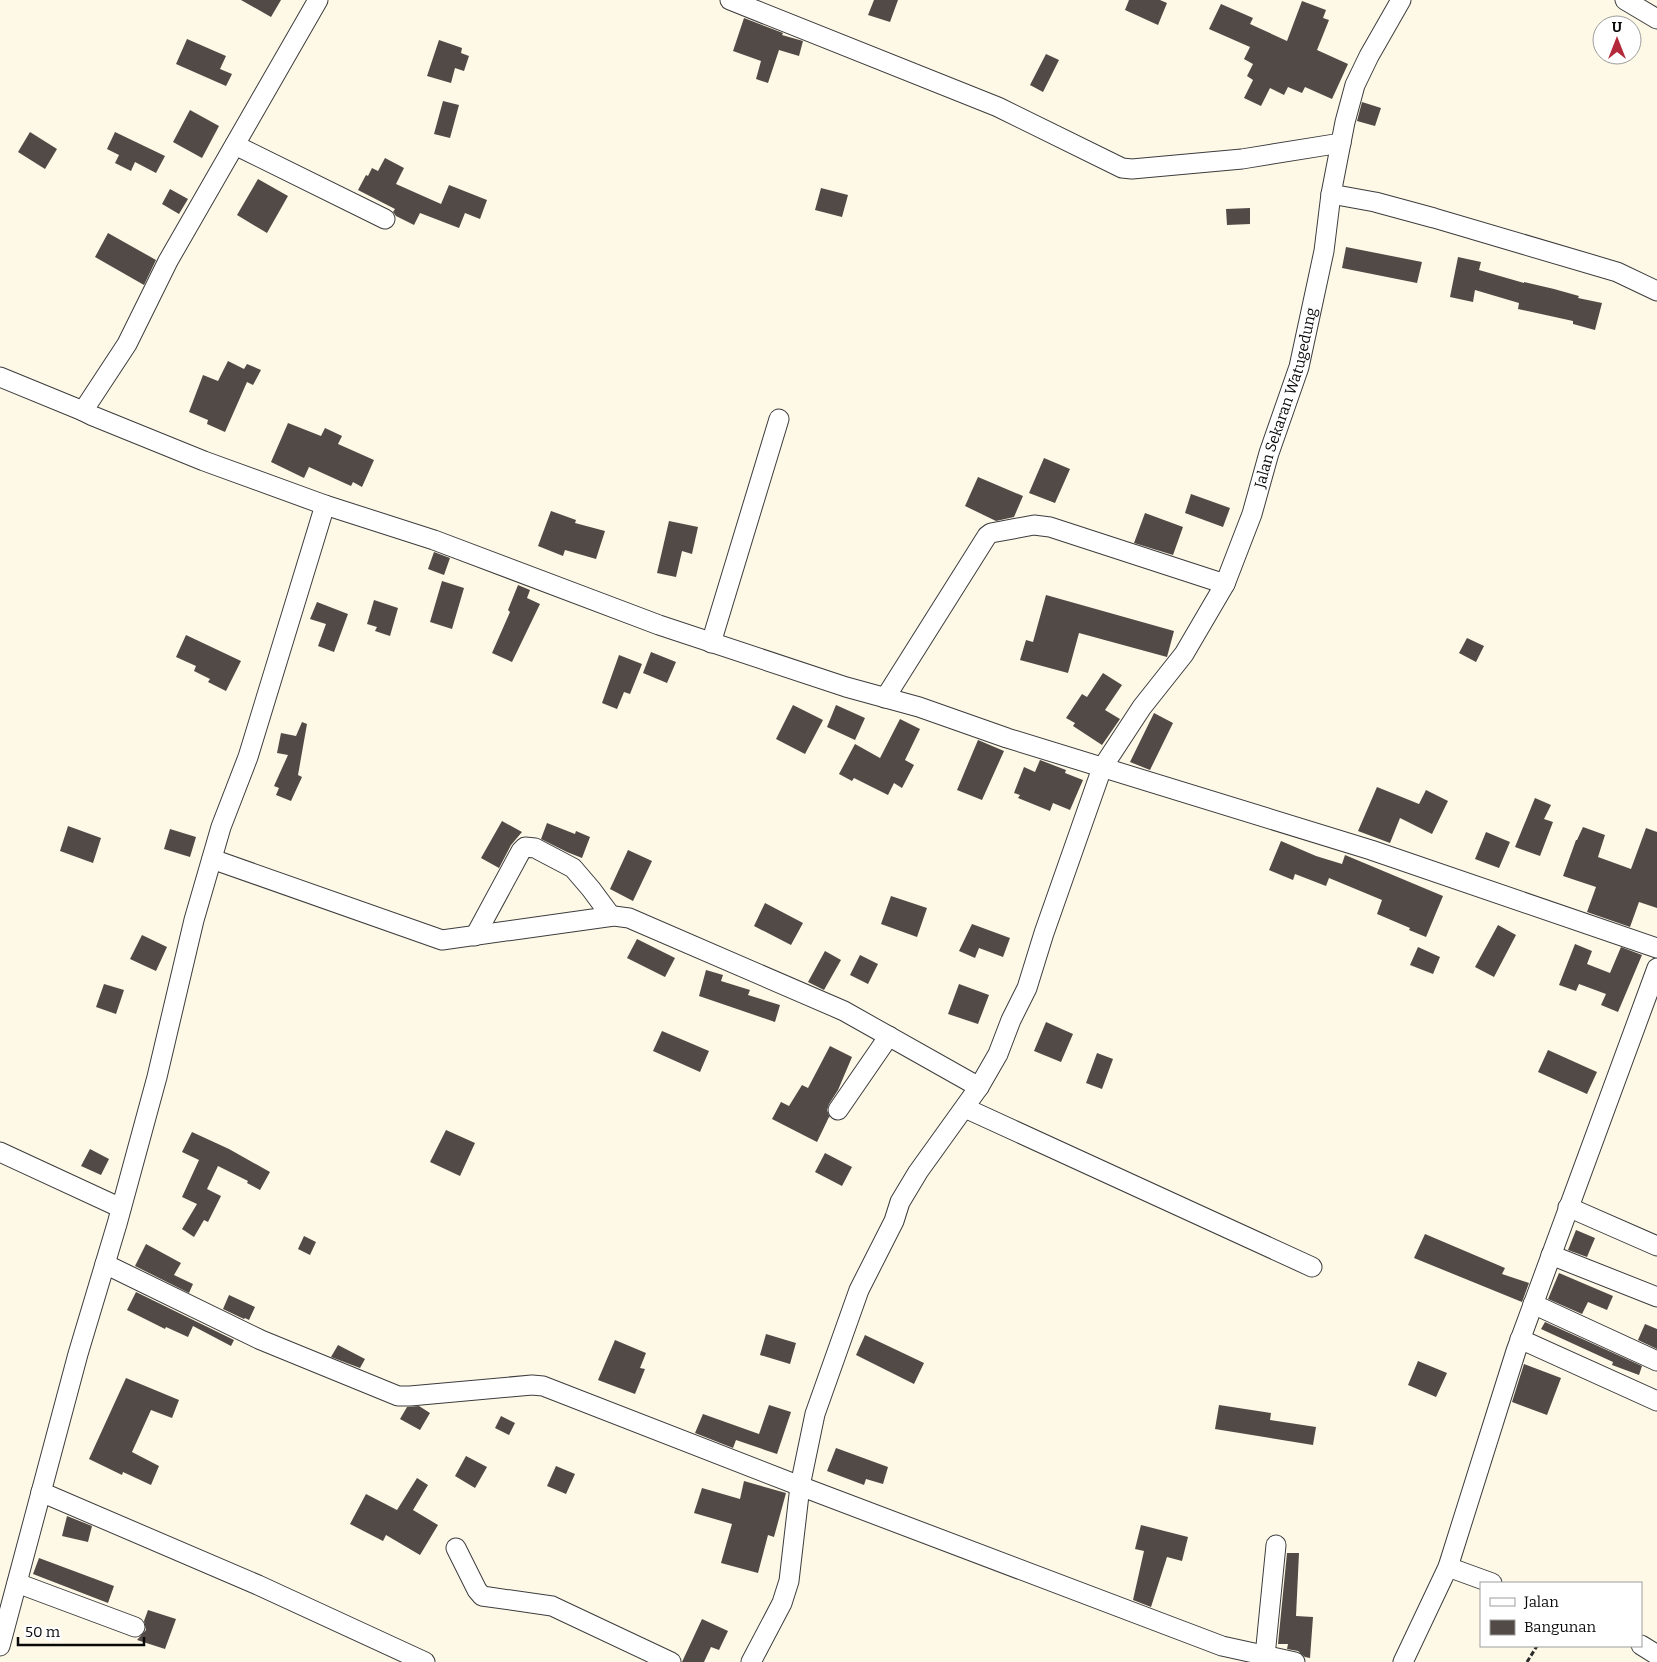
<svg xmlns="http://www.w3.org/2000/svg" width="1657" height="1662" font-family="Bitter,serif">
<rect width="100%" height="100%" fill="#fef8e7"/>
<path fill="#524a46" d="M241,0h40l-10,17z
M874,0h24l-8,22 -22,-7z
M1129,0h31l7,3 -9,22 -33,-15z
M1302,1l24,9 -3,8 6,2 -12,30 31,14 -16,35 -27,-12 -3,6 -14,-6 -4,8 -14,-7 -9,18 -17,-8 9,-18 -6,-4 6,-12 -9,-5 6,-12 -41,-18 12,-25 32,14 -3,6 37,17z
M744,18l39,15 -1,2 21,6 -4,15 -20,-6 -11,33 -12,-4 5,-18 -28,-10z
M187,39l39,17 -6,13 12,5 -6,12 -50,-22z
M439,40l23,8 -1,5 8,3 -5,15 -9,-3 -4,15 -24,-7z
M1046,54l13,6 -16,32 -13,-7z
M443,101l16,4 -9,33 -16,-4z
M1362,102l19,6 -6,18 -18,-5z
M190,110l29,16 -17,32 -29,-16z
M30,132l27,17 -12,20 -27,-17z
M115,132l50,24 -9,17 -21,-11 -4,9 -16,-8 4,-8 -12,-6z
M385,158l19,10 -8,16 45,20 8,-19 38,15 -7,19 -15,-6 -6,15 -39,-15 -6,12 -18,-9 -3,-4 2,-3 -37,-19 8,-15 2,1 4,-8 6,3z
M258,179l30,17 -21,37 -30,-18z
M821,188l27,7 -6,22 -27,-7z
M170,189l18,10 -9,15 -17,-10z
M1250,208v16l-23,1 -1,-16z
M108,233l48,27 -12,25 -49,-28z
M1346,247l76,15 -5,21 -75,-15z
M1458,257l23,5 -2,8 45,13v-1l30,7 25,7 -1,2 24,5 -7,27 -22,-6v-3l-55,-12 1,-6 -44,-13 -2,12 -23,-5z
M228,361l16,8 3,-5 14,6 -8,15 -6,-3 -22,50 -18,-8 1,-4 -19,-8 14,-37 15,6z
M288,423l33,13 4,-8 17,8 -4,8 36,16 -12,27 -9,-5 -2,4 -42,-19 -5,11 -33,-16z
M1044,458l26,11 -15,34 -26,-10z
M978,477l45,19 -9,21 -18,4 -31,-15z
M1191,494l39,14 -7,19 -38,-14z
M551,511l25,9 -1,3 30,8 -9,28 -31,-9 -2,6 -25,-10z
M1145,513l38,14 -10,28 -39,-12z
M669,521l29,6 -6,27 -10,-3 -6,26 -19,-4z
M434,552l16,6 -6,17 -16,-6z
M442,581l22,7 -12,41 -22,-7z
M518,585l12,5 -3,8 13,6 -28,58 -20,-9 18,-41 -2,-2z
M1046,595l128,36 -7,26 -88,-24 -11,40 -48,-13 6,-20 7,2z
M374,600l24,8 -8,28 -15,-5 2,-4 -10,-3z
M317,602l31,12 -14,38 -16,-6 8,-22 -16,-5z
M186,635l55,26 -15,30 -18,-9 2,-3 -16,-8 2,-5 -20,-9z
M1467,638l17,8 -8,16 -17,-9z
M651,652l25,10 -9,21 -24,-10z
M619,655l23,9 -12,30 -6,-2 -7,17 -15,-6z
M1103,673l19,12 -17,25 15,9 -18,26 -29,-19 2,-3 -9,-5 16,-24 5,3z
M793,705l30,15 -18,34 -29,-15z
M836,705l29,13 -10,22 -28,-13z
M1154,713l19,10 -23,47 -20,-8z
M900,719l20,10 -15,31 9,5 -12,23 -8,-5 -6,12 -34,-17 -2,3 -13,-7 16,-30 25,14z
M302,722l5,2 -9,51 4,2 -11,24 -15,-6 3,-7 -5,-2 14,-31 -11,-2 4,-20 15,3z
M978,740l26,11 -22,49 -25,-10z
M1040,760l26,10 -1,3 18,7 -13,30 -17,-7 -3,8 -32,-13 2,-3 -6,-2 10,-26 11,5z
M1377,787l42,17 7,-14 22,11 -16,33 -32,-16 -10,25 -32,-12z
M1535,798l16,7 -7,14 9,3 -13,34 -25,-9z
M502,821l20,11 -11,13 -12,23 -18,-10z
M547,823l28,11 1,-3 14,6 -8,21 -15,-6 -26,-13z
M68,826l33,12 -8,25 -33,-12z
M1583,827l22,8 -7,22 33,12 15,-41 11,4v76l-18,-6 -9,25 -43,-15 9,-25 -33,-11 13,-36h1z
M170,829l26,8 -6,20 -26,-8z
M1486,832l24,10 -11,26 -24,-9z
M1281,841l35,15 26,8 3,-9 98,41 -17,41 -17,-7 1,-2 -33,-14 5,-14 -53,-22 -3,8 -31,-12 -2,6 -24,-10z
M628,850l24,11 -19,40 -23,-12z
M891,896l36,12 -10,29 -36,-13z
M765,903l38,20 -12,22 -37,-19z
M972,924l38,14 -7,19 -24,-9 -4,10 -16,-7z
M1498,925l18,10 -22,42 -19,-10z
M142,935l25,12 -11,24 -26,-12z
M637,939l38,19 -10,19 -38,-19z
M1575,944l17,7 -5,13 23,9 11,-26 21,8 -24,57 -17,-7 5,-11 -27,-10 -3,7 -17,-6z
M1418,947l22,10 -7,17 -23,-9z
M825,951l16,9 -17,30 -16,-8z
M860,955l18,9 -10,20 -18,-9z
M706,970l17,5 -2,6 29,9 -2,5 32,10 -5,17 -76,-26z
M104,984l20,6 -8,24 -20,-7z
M959,984l30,11 -11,29 -30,-10z
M1046,1022l27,12 -12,28 -27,-11z
M662,1031l47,20 -9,21 -47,-21z
M830,1046l22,11 -14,33 -9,14 -2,6 3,8 -1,-1 -12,25 -45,-23 9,-17 8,4 13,-21 6,3z
M1548,1050l49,22 -10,22 -49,-22z
M1097,1053l16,6 -11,30 -16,-6z
M446,1130l29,13 -15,33 -30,-14z
M192,1132l37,17 41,23 -10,18 -13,-7 1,-2 -30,-15 -11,23 14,7 -13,26 -4,-2 -10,17 -12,-8 15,-25 -15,-7 17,-37 -17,-8z
M90,1149l19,10 -8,16 -20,-9z
M825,1153l27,14 -10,19 -27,-14z
M1576,1230l19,8 -8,19 -19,-7z
M1425,1234l80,34 -3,6 27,9 -7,19 -108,-44z
M304,1236l12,6 -6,13 -12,-6z
M146,1244l35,19 -7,12 19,9 -4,9 -54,-27z
M1559,1273l54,23 -6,14 -19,-8 -6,12 -34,-15z
M136,1292l98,48 -3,6 -38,-20 -5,11 -22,-10 -1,2 -38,-19z
M229,1295l26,12 -6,13 -4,-2 -1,1 -21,-10z
M1545,1322l97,44 -3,9 -27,-10 1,-3 -72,-33z
M1645,1324l12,5v20l-19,-9z
M766,1334l30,9 -6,21 -30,-9z
M865,1335l59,28 -10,21 -58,-29z
M615,1340l31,13 -6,15 5,1 -10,25 -37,-14z
M338,1345l27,14 -5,9 -29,-11z
M1418,1361l29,12 -11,24 -28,-12z
M1524,1364l37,14 -14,37 -35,-13z
M126,1378l53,22 -7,18 -21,-8 -19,42 27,14 -8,19 -28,-13 -1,3 -33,-16z
M769,1405l22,7 -14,42 -41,-14 -3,8 -38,-15 8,-19 56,20z
M1219,1405l52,8 -1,7 46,7 -3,18 -98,-16z
M419,1406l11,7 -10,17 -20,-11 7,-12z
M501,1416l14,7 -6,12 -14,-7z
M836,1448l52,19 -5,17 -17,-5 -2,6 -37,-14z
M466,1456l21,11 -12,21 -20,-12z
M556,1466l19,8 -9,20 -19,-8z
M417,1478l11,7 -15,25 25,15 -18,30 -34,-20 -3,6 -33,-17 16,-30 31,16z
M744,1481l42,12 -12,44 -6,-2 -10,38 -37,-10 11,-39 -38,-11 8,-25 38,11z
M67,1516l25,10 -4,16 -26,-6z
M1141,1525l47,12 -6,24 -15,-4 -16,50 -18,-7 11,-49 -9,-2z
M1287,1553h12l-3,63 17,1 -3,41 -5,-1 -7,-6 -11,-2 1,-5h-10z
M39,1558l75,28 -6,17 -75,-29z
M148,1610l28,9 -11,30 -28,-9 9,-10 -2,-9z
M702,1619l26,12 -9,19 -8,-3 -7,15h-22z"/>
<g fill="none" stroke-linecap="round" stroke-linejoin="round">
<defs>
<g id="minor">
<path d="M730,0l268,107 124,61 10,1 110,-10 99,-16"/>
<path d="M1625,0l32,19"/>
<path d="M235,145l150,74"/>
<path d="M1331,194l44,8 59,16 183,54 40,19"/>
<path d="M0,377l83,34"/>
<path d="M325,505l109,35 225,85 187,62 73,20 88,31 364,112 286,98"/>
<path d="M711,643l68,-224"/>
<path d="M885,698l102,-162 4,-3 43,-8 16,2 175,57"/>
<path d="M212,859l230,81 172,-24 15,2 215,93 135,76"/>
<path d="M475,936l46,-85 4,-4 10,1 38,20 18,21 20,27"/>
<path d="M965,1108l347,159"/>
<path d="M838,1110l51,-74"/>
<path d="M0,1152l121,56"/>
<path d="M1568,1207l89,39"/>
<path d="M1551,1255l106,42"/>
<path d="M105,1264l156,76 137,56h12l122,-11 11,1 257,100 422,160 73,16"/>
<path d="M1533,1304l124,57"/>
<path d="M1520,1339l137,62"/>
<path d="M41,1492l217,93 167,77"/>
<path d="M456,1548l21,42 5,6 70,10 119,56"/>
<path d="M1448,1567l44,16"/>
<path d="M17,1583l118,44"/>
<path d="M1641,1645l16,10"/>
<path d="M0,1646l78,-292 39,-130 40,-147 37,-157 27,-93 27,-70 77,-252 -121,-44 -111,-45 -10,-5 44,-67 41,-83 150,-261"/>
<path d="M1265,1656l11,-111"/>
<path id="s1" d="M751,1662l31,-59 7,-22 11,-95 15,-72 44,-124 35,-69 6,-19 18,-30 61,-85 19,-33 13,-34 16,-32 17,-55 58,-165 40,-61 42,-53 41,-70 27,-70 17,-61 30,-86 25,-116 7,-57 14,-72 10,-37 14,-29 32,-56"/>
<path d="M1403,1662l45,-95 68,-216 141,-383"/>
</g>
</defs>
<use href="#minor" stroke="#3c3c3c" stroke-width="21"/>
<path stroke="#2b2b2b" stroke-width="3" stroke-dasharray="5 2.5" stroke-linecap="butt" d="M1527,1662l10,-16"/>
<use href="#minor" stroke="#fff" stroke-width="19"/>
</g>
<g text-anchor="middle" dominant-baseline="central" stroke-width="5" stroke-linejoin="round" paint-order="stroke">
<g font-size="15" fill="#090909" stroke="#fff">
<text stroke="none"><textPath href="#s1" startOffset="1388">Jalan Sekaran Watugedung</textPath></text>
</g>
</g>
<rect x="1480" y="1582" width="162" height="65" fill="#ffffff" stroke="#9d9d9d"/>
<rect x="1490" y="1598" width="25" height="8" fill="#ffffff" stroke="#9d9d9d"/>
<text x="1524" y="1607" font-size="15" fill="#090909">Jalan</text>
<rect x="1490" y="1620" width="25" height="15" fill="#524a46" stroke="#9d9d9d"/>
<text x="1524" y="1632" font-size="15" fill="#090909">Bangunan</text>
<g transform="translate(1617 40)"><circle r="24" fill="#ffffff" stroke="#9d9d9d"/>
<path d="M0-4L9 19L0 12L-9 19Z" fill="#b3283a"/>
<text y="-8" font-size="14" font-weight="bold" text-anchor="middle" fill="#090909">U</text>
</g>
<path d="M18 1637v8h126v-8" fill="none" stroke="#090909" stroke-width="2.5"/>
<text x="25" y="1637" font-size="15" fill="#090909" stroke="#ffffff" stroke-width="4" paint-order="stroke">50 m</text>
</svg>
